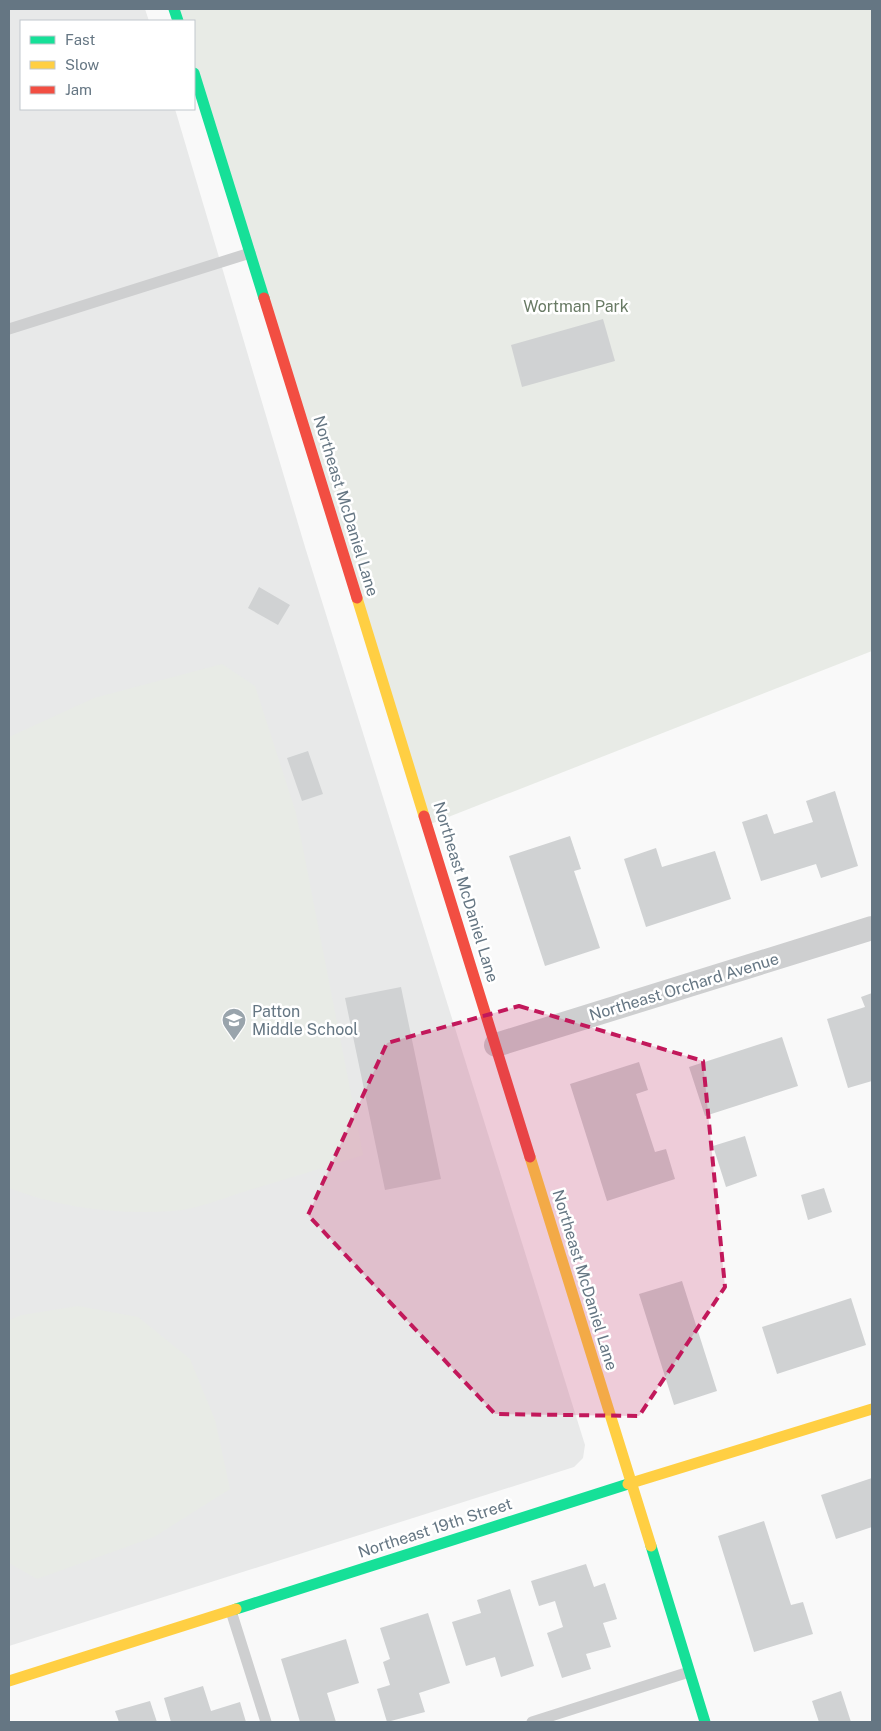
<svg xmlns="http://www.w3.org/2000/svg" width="881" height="1731" font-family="'Public Sans',sans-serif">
<rect width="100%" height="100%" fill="#f9f9f9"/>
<path fill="#e8e9e9" d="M9,9h136l4,12h-128v88h154l130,438 280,898 -2,13 -9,9 -565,179z"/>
<path fill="#e8ebe6" d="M173,9h699v642l-444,174 -234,-751v-53h-17z
M222,664l33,22 41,127 67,342c-40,13 -80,25 -120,37 -22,7 -46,17 -70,19 -56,4 -112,-3 -164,-23v-451l85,-39z
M78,1306l60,11 52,42 25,61 15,69 -76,48 -117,42 -28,-16v-243l13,-5z"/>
<path fill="#d0d2d3" d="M603,319l12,42 -93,26 -11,-42z
M259,587l31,18 -12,20 -30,-17z
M308,751l15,43 -21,7 -15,-43z
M835,791l23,75 -37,12 -5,-14 -55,17 -19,-59 25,-8 7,20 39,-12 -7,-21z
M570,836l11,33 -7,2 26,77 -55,18 -36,-110z
M656,848l6,19 53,-16 16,48 -85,28 -22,-68z
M401,987l40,192 -56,11 -40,-192z
M872,993v88l-24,7 -21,-69 38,-12 -4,-10z
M782,1037l16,49 -93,30 -16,-49z
M639,1062l9,28 -12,4 19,58 11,-3 9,30 -68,22 -37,-117z
M745,1136l12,40 -31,11 -13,-41z
M824,1188l8,24 -24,8 -7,-25z
M682,1281l35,110 -43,14 -35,-111z
M851,1298l15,47 -89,29 -15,-47z
M872,1478v49l-36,12 -15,-44z
M764,1521l27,84 12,-3 10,32 -59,18 -36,-116z
M586,1564l8,23 11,-4 12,36 -14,4 8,24 -25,7 5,15 -29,9 -15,-45 16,-6 -8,-26 -16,5 -8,-25z
M510,1589l24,77 -33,11 -6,-20 -29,9 -14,-44 29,-9 -4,-13z
M428,1613l22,70 -31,10 6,19 -38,10 -10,-33 13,-4 -7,-23 7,-3 -10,-31z
M346,1639l13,44 -32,10 9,29h-36l-19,-63z
M203,1686l8,25 29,-9 6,20h-75l-7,-24z
M841,1691l10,31h-32l-7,-21z
M150,1701l7,21h-38l-4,-11z"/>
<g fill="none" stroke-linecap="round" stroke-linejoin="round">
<path stroke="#cecfd0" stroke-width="11" d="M9,329l241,-76
M231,1611l35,111
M532,1722l157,-50"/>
<path stroke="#cecfd0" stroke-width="24" d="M496,1045l376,-117"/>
<path stroke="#16e098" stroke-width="11" d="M174,9l4,12
M194,73l70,225
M651,1546l54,176
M236,1609l392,-125"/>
<path stroke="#ffcf43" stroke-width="11" d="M357,598l67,218
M530,1157l121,389
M628,1484l244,-75
M9,1681l227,-72"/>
<path stroke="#f24e42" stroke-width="11" d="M264,298l93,300
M424,816l106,341"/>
</g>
<path fill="#c2185b" fill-opacity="0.2" stroke="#c2185b" stroke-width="4" stroke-dasharray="10 6" stroke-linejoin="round" d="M519,1006l184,55 22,226 -86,129 -144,-2 -187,-199 79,-172z"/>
<defs>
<symbol id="school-pin" viewBox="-11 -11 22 30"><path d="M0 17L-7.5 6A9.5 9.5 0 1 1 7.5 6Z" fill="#99a4ac" stroke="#fff"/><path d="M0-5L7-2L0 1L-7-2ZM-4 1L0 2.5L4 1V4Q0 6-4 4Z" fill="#fff"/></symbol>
</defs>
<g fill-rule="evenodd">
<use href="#school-pin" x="220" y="1006" width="28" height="38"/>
</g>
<g text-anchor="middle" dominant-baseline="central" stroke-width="5" stroke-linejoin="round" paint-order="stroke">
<g font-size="16" fill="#687a64" stroke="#fff">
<text x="576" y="306">Wortman Park</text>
</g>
<g font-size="16" fill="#657683" stroke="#fff">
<text transform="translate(346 506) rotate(73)">Northeast McDaniel Lane</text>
<text transform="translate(466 892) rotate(73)">Northeast McDaniel Lane</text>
<text transform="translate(684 987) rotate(-17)">Northeast Orchard Avenue</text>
<text transform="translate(585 1280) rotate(73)">Northeast McDaniel Lane</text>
<text transform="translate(435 1528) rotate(-18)">Northeast 19th Street</text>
</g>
<g font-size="16" fill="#657683" stroke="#fff" text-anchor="start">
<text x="252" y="1011">Patton<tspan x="252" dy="18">Middle School</tspan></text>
</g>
</g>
<rect width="881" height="1731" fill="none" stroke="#657683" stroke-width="20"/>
<rect x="20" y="20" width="175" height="90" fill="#ffffff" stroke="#c1c8cd"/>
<rect x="30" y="36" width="25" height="8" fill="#16e098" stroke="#c1c8cd"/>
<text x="65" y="45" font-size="15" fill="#657683">Fast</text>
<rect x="30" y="61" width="25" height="8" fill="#ffcf43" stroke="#c1c8cd"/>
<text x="65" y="70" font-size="15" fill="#657683">Slow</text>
<rect x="30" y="86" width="25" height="8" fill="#f24e42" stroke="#c1c8cd"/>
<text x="65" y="95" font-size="15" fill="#657683">Jam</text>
</svg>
